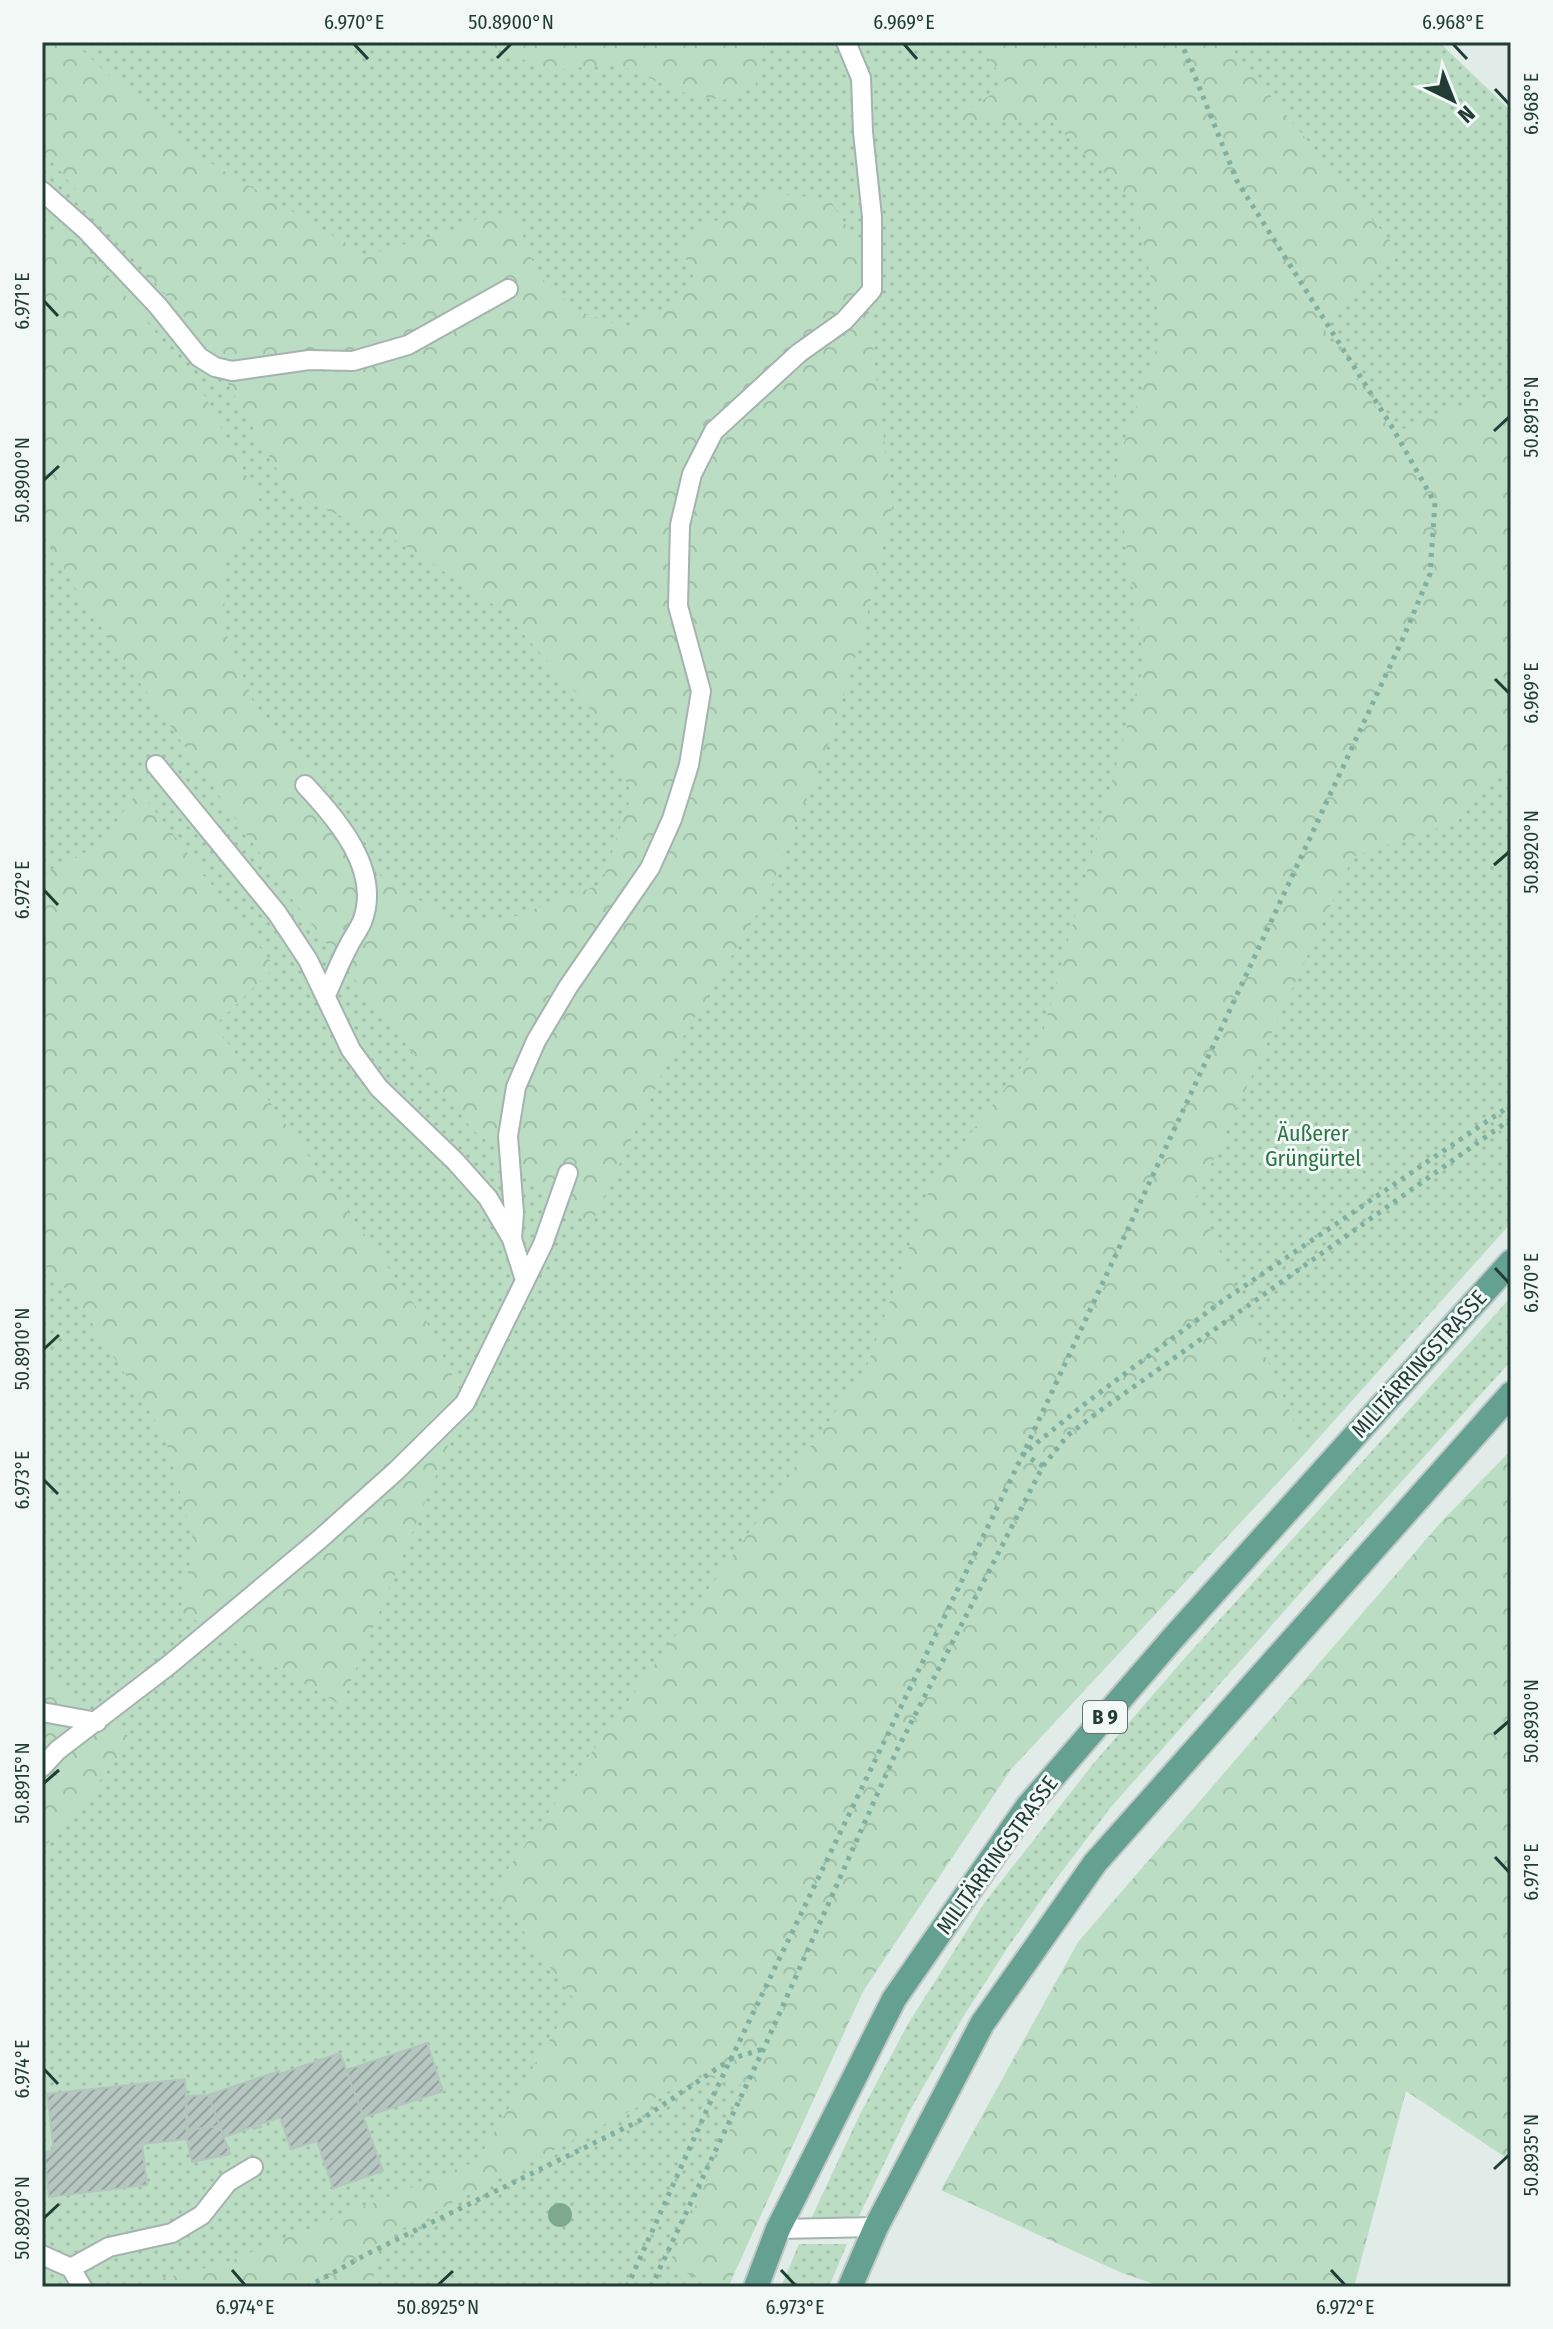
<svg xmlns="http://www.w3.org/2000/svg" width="1553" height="2329" font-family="'Fira Sans Condensed',sans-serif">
<defs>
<pattern id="green-dots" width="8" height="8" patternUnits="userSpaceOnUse" patternTransform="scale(2)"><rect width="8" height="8" fill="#baddc3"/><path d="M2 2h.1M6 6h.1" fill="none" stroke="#a0bfa8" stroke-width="1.8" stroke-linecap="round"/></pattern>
<pattern id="forest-crowns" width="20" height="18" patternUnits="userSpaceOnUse" patternTransform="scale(2)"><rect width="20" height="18" fill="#baddc3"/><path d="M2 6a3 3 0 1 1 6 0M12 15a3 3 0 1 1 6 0" fill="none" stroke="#a0bfa8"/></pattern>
<pattern id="building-hatch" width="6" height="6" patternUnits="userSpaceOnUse" patternTransform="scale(2)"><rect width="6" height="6" fill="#b6c6c0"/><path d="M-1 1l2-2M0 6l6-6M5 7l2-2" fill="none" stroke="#94a29d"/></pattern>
</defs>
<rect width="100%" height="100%" fill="#e1ebe7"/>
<path fill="url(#green-dots)" d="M42,42h1397l72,69v1112l-204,228 -296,318 -148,222 -135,296h-686z
M1511,1297v64l-217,239 -183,207 -55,72 -48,68 -45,70 -55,97 -49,102 -49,5 50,-107 48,-90 77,-122 108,-138 91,-105z
M799,2244h48l-18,43h-48z"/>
<path fill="url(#forest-crowns)" d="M42,42h31l121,111 172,102 96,-27 23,-14 22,2 14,9 5,24 21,37 33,26 45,15 46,-22 23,-23 -3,-17 -11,-12 21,-24 67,-36 61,6 32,50 31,257 -29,127 -37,118 -59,146 -99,165 -77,163 -118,-95 -181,-231 -208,-296 -42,-73v-280l25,-25 132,160 67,128 -43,51 2,66 29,74 51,53 76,119 70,44 62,-3 88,-33 31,-90 -35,-77 -94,-106 -100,-67 -112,-50 -91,-159 -158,-185z
M489,42h276l-10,45 -32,13 -36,-6 -73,-31 -62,8 -55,-22z
M978,42h248l175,212 -82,70 74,109 118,-46v374l-54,61 -104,35 -157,340 111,254 -296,318 -148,222 -135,296h-7l-53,-21 81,-179 -49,-12 -318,164 -11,48h-243l94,-23 255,-103 97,-162 -81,-109 373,-521 65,-184 109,-142 104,-379 -29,-195 47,-136 -27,-131 -84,-81h-103l59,-36z
M139,790l136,177 -60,58 211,296 40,82 -125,302 -161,-94 14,-68 -30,-109 -82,-126 -40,-46v-387l57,-30z
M1511,1450v711l-105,-70 -52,196h-191l-41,-14 -181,-83 137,-248 364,-421z
M42,1668l62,55 28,15 -45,60 -40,46 -5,-4z"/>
<path fill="url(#building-hatch)" stroke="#b3c5bd" stroke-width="2" d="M427,2043l16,48 -79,26 -18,-47z
M340,2053l43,118 -50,17 -16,-47 -26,8 -11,-32 -20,7 1,3 -7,2 -2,-2 -28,10 -16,-42 71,-24 1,3z
M185,2079l2,60 -45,5 5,41 -98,12 -5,-45 10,-1 -7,-57z
M208,2095l12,31 -32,4 -2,-34z
M220,2126l10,28 -38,8 -5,-23 1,-9z"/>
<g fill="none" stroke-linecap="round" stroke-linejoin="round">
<defs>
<path id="service" d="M42,191l44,39 72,76 41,51 16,10 17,4 77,-11 44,1 55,-16 100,-56
M156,765l121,148 31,47 43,90 28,38 76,73 33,37 24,41 13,41
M305,785c33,35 77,86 57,137 -4,9 -11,18 -15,27 -8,15 -14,31 -21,46
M512,1239l2,-26 -6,-77 8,-49 20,-46 32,-54 82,-119 22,-49 17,-54 12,-74 -23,-85 2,-81 12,-51 22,-43 85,-78 45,-32 28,-31v-73l-9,-85 -2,-54 -15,-36
M42,1712l55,10
M42,1767l16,-17 111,-85 151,-126 76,-68 69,-68 78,-159 25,-71
M778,2229l98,-2
M42,2255l29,13 11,19
M71,2268l38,-21 63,-14 30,-18 26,-33 25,-15"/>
<path id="primary" d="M756,2287l22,-58 116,-230 134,-193 145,-168 338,-376
M850,2287l26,-60 106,-203 113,-161 416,-469"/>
</defs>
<use href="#service" stroke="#a4b3ae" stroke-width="22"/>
<use href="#primary" stroke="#c1c8c6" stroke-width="28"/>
<path stroke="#81afa0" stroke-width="5" stroke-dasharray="4 6" stroke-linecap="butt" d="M1043,1466l-20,-12 381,-818 26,-62 5,-71 -43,-76 -155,-246 -56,-139
M307,2287l62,-34 270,-132 92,-62 32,-10
M627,2287l87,-193 309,-640 68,-55 130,-97 290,-197
M651,2287l113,-239 133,-298 146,-284 25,-31 33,-25 410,-291"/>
<use href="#service" stroke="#fff" stroke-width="18"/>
<use href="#primary" stroke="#65a191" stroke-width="24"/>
</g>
<circle fill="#7da98e" cx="560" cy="2215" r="12"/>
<path fill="none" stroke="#213c35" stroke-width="3" d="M354,44l14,15M904,44l13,15M1453,44l14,15M497,58l14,-14M1495,89l14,15M44,301l14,15M1494,431l15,-14M44,480l15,-14M1495,679l14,14M1494,865l15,-13M44,890l14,15M1495,1268l14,15M44,1349l15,-14M44,1480l14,14M1494,1734l15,-13M44,1783l15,-13M1495,1857l14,15M44,2069l14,15M1494,2169l15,-14M44,2218l15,-14M232,2270l13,15M781,2270l14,15M1331,2270l14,15M438,2285l15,-14"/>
<g text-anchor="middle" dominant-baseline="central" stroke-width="6" stroke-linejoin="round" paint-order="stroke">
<rect fill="#f1f8f5" stroke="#5f746f" stroke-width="2" x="1083" y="1701" width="44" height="32" rx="6"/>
<g font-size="20" font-weight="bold" fill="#213c35">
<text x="1105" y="1717">B 9</text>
</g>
<g font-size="22" fill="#2c7346" stroke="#f1f8f5">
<text x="1313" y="1133">Äußerer<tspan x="1313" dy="25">Grüngürtel</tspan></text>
</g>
<g font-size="22" fill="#213c35" stroke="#f1f8f5">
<text transform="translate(1419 1364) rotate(-48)">MILITÄRRINGSTRASSE</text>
<text transform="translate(997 1855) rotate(-54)">MILITÄRRINGSTRASSE</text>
</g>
</g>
<rect width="1553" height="2329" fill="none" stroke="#f1f8f5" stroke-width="88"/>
<g transform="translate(1453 100) rotate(137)" stroke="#f1f8f5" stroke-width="6" paint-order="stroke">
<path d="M0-6L14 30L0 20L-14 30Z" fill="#213c35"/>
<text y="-12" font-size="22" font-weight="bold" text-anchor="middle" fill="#213c35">N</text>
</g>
<rect x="44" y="44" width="1465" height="2241" fill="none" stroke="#213c35" stroke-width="3"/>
<g font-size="20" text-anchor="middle" fill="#213c35">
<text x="354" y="29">6.970°E</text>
<text x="511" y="29">50.8900°N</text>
<text x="904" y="29">6.969°E</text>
<text x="1453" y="29">6.968°E</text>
<text transform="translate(1531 104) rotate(-90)" y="7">6.968°E</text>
<text transform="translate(22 301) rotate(-90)" y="7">6.971°E</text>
<text transform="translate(1531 417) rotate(-90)" y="7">50.8915°N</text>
<text transform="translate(22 480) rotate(-90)" y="7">50.8900°N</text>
<text transform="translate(1531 693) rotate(-90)" y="7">6.969°E</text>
<text transform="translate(1531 852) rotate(-90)" y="7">50.8920°N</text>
<text transform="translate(22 890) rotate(-90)" y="7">6.972°E</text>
<text transform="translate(1531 1283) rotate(-90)" y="7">6.970°E</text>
<text transform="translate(22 1349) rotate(-90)" y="7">50.8910°N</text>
<text transform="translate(22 1480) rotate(-90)" y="7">6.973°E</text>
<text transform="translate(1531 1721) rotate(-90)" y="7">50.8930°N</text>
<text transform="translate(22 1783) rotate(-90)" y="7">50.8915°N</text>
<text transform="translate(1531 1872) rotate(-90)" y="7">6.971°E</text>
<text transform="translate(22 2069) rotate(-90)" y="7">6.974°E</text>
<text transform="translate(1531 2155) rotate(-90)" y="7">50.8935°N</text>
<text transform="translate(22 2218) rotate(-90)" y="7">50.8920°N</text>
<text x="245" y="2314">6.974°E</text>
<text x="438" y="2314">50.8925°N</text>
<text x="795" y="2314">6.973°E</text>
<text x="1345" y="2314">6.972°E</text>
</g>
</svg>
